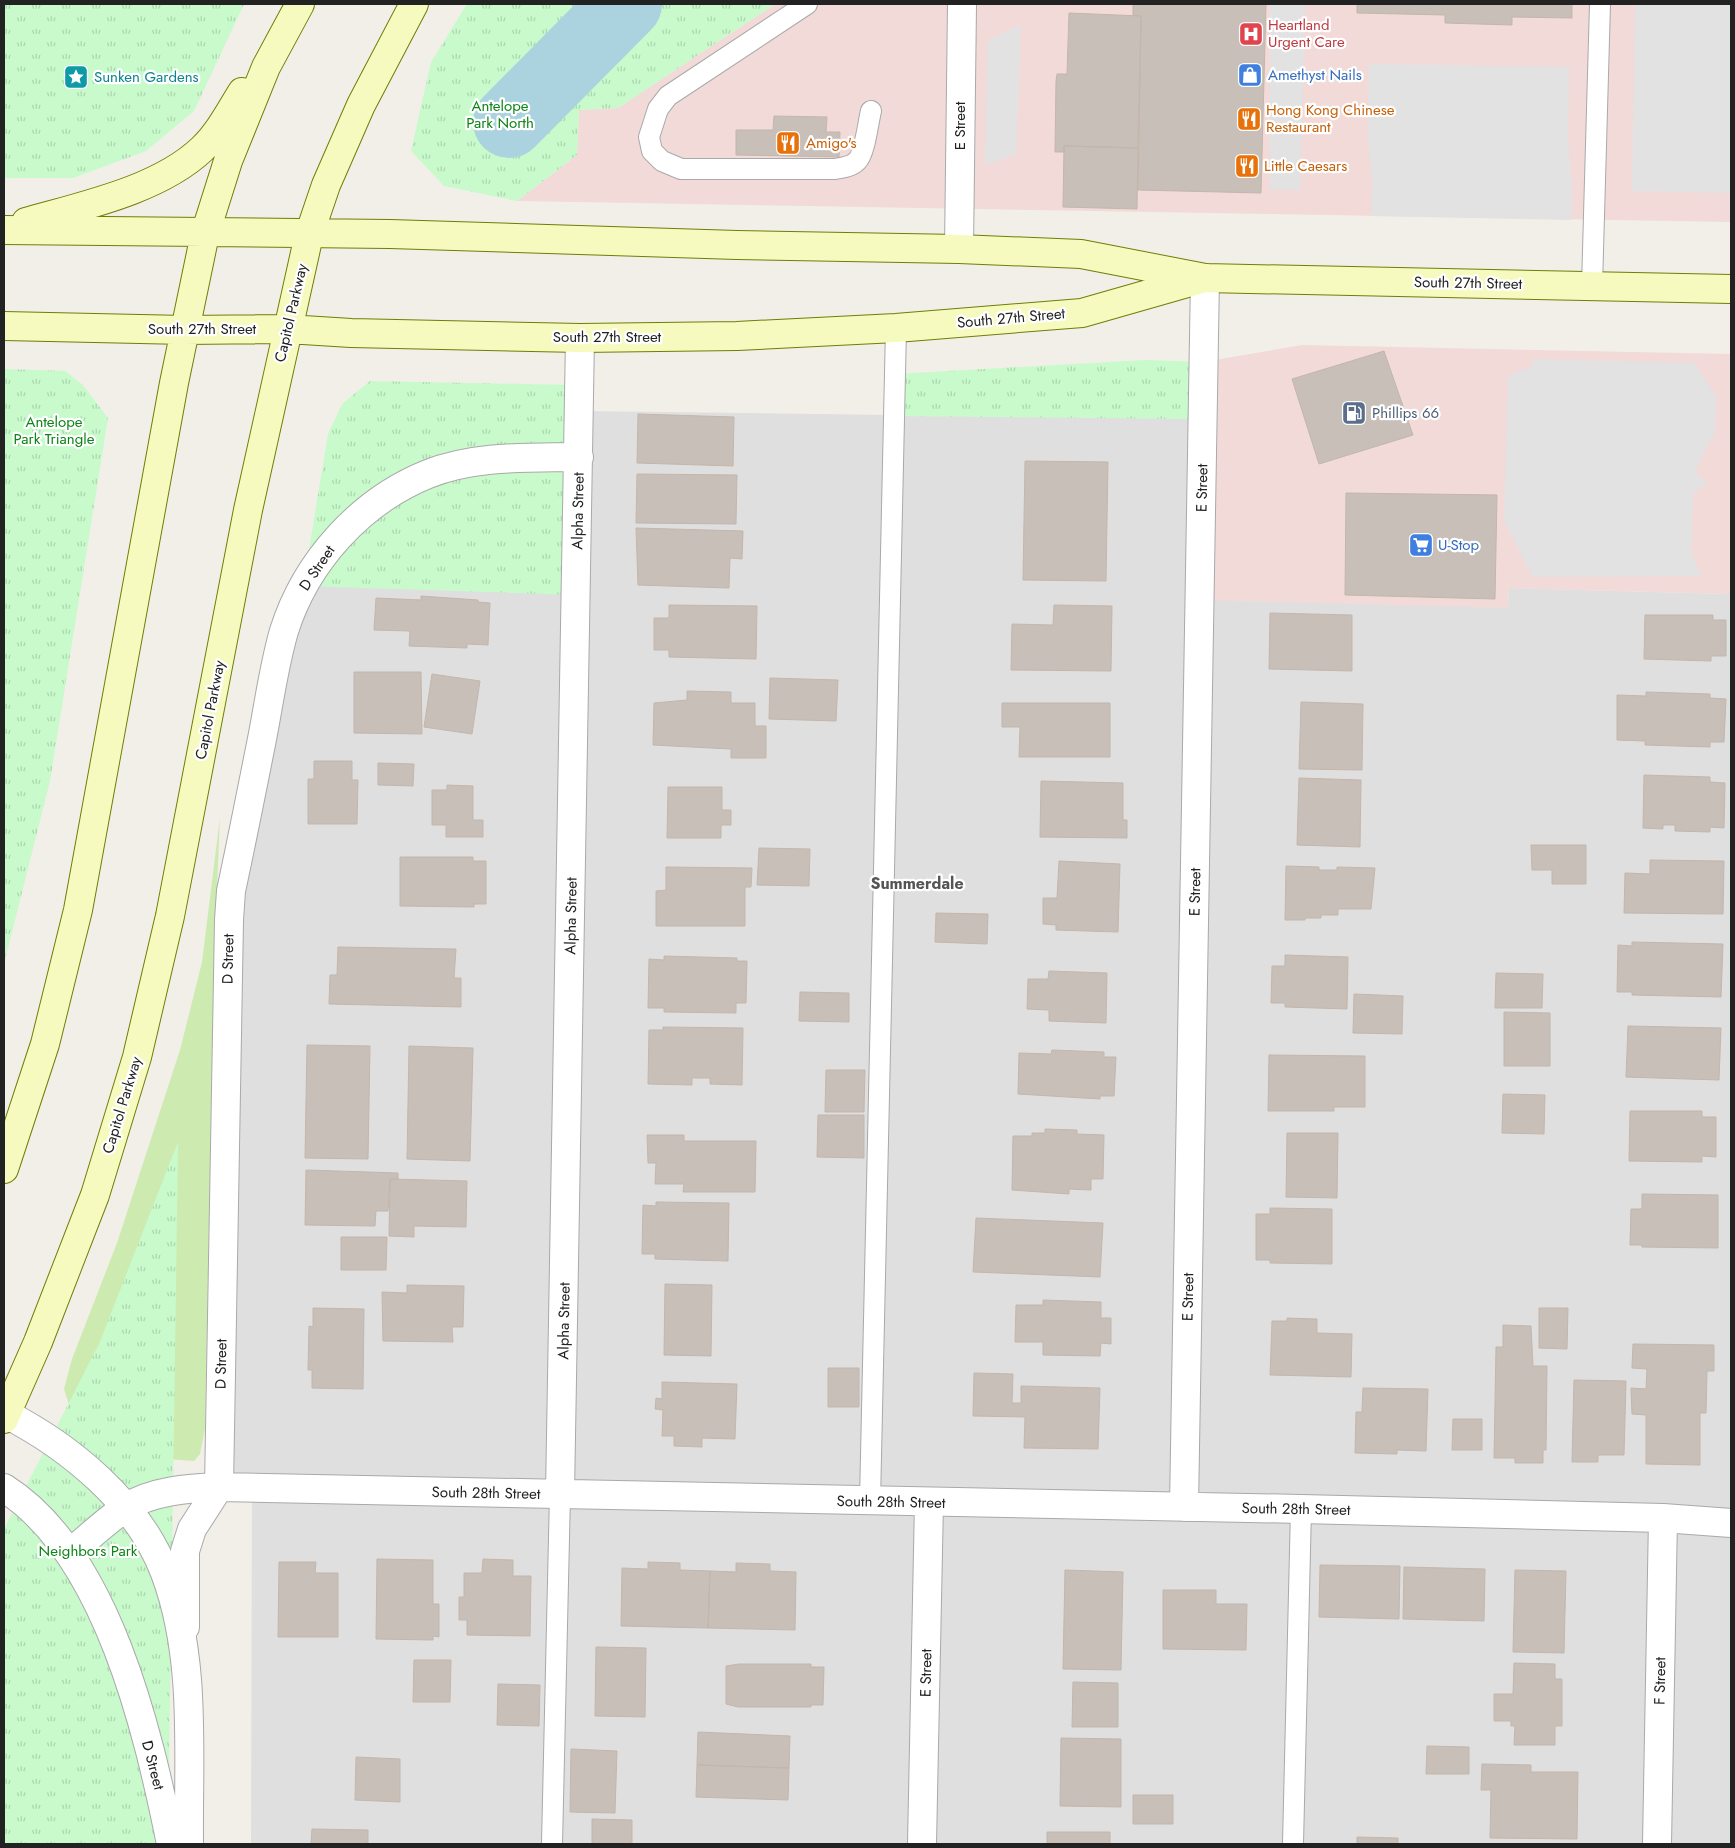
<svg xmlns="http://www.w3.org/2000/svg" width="1735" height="1848" font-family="Jost,sans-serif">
<defs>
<pattern id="park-tufts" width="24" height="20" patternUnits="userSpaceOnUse" patternTransform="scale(1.25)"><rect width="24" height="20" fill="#c8facc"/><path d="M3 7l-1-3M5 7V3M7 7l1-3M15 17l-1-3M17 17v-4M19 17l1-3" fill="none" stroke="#acd6af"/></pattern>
</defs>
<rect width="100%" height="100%" fill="#f2efe9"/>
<path fill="#e0dfdf" d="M579,411l624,8 305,188 1,-19 222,6v1250h-1480l1,-356 -33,-1 10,-567 74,-334z"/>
<path fill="#f2dad9" d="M775,4h956v218l-1214,-21 60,-46 2,-45 39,-2z
M1302,345l429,9v240l-222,-6 -1,20 -308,-8 3,-238z"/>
<path fill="#cdebb0" d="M220,817l-6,143 -9,469 -5,25 -6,7 -54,-4 -69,-46 -7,-22 8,-30 45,-116 63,-193 22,-88z"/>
<path fill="url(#park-tufts)" d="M4,4h240l-50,107 -48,40 -73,27h-69z
M467,4h308l-157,104 -39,2 -2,45 -60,46 -73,-15 -33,-35 20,-89z
M1145,360l58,2v57l-310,-3 2,-42z
M4,369l61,2 18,14 25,33 -58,363 -46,183z
M370,381l210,4 -3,210 -274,-9 25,-152 14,-30z
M178,1142l-10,702h-164v-315l95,-185z"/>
<path fill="#e2e2e2" d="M1270,4h35l-5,186 -30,-1z
M1635,4h96v189l-99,-2z
M1021,25l-5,129 -27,10 -4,-2 3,-122z
M1369,64l200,3 -1,71 4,50 -1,32 -200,-4 1,-34 -4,-47z
M1532,359l162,4 22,33 -1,37 -18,33v8l10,9 -14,11 -2,58 10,24 -168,1 -29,-56 4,-145 25,-10z"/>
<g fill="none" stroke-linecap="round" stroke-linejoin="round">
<path stroke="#aad3df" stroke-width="72" d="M509,122l117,-118"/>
</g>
<path fill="#c7bfb8" stroke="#c4b6ab" d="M1133,4h133l-5,189 -123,-3 3,-174 -8,-1z
M1357,4h215v14l-60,-1v8l-67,-2v-8l-88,-2z
M1069,13l72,3 -3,132 -74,-2v6h-9l1,-71 1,-7h10z
M774,116l53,1 -1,15h14l-1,25 -103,-2v-25h37z
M1064,146l74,2 -1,61 -74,-2z
M1384,351l29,84 -94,29 -27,-85z
M638,414l96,3 -1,49 -96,-3z
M1025,461l83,1 -2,119 -83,-1z
M637,474l100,1 -1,49 -100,-1z
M1346,493l151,2 -2,104 -150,-4z
M636,528l107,3 -1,28 -12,-1 -1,30 -91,-3z
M421,596l57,4v2l12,1 -2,42 -21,-1v4l-58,-2 1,-15 -36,-1 2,-32 45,2z
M669,605l88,1 -1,53 -87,-2v-7h-15v-32h15z
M1054,605l58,1 -1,65 -100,-1 1,-46 41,1z
M1270,613l82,2v56l-83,-2z
M1645,615h68v5h13v36h-15v5l-67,-2z
M354,672h67l1,62 -68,-1z
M432,674l48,7 -8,53 -48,-7z
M770,678l68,2 -2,41 -67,-2z
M687,691l44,1v11h24v23h11v32h-35v-9l-78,-4 1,-42 33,-3z
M1646,692l64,2v4l16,1 -2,43h-14v5l-65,-2v-4l-28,-1v-45l29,1z
M1301,702l62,2 -1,66 -63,-1z
M1002,703h108v54h-91l1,-30h-18z
M314,761h38v19h6l-1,44h-49v-45h6z
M378,763l36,1 -1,22 -35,-1z
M1644,775l66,2v5l15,1 -1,45 -14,-1v5l-35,-1v-6h-12v4l-20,-1z
M1299,778l62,2 -1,67 -63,-2z
M1041,781l82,2v37h4v18l-87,-1z
M447,785l26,1v34h10v17h-37v-12h-14v-35h15z
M668,787h54v23h9v15h-10v13h-54z
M1531,845h55v39h-34v-14h-20z
M759,848l51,1 -1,37 -52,-1z
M400,857h73v4h13v43h-12v3l-74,-1z
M1650,860l74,1 -1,53 -99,-1 1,-40 25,1z
M1059,861l61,3 -2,68 -62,-2v-5l-13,-1v-26h14z
M1286,866l33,1v3h18v-3l38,1 -4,41h-33v6h-17v3h-16v2h-20z
M666,867l86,1 -1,19h-6v39h-89v-35l10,-1z
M936,913l52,1 -1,30 -52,-2z
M1632,942l91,2 -2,53 -89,-2v-3h-15l1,-47 14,1z
M338,947l118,2 -2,29h7v29l-132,-3 1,-29h7z
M1285,955l63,2 -1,52 -62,-2v-4h-14l1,-37h13z
M664,956l73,2v3h10l-1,42h-10v10l-72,-1v-4h-16l1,-49 15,1z
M1049,971l58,2 -1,50 -57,-2v-11l-22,-1 1,-30h20z
M1496,973l47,1 -1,34h-47z
M800,992l49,1v29l-50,-1z
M1354,994l49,2 -1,38 -49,-1z
M1504,1012l46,1v53h-46z
M1628,1026l93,2 -2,52 -93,-3z
M663,1027l80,1 -1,57 -32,-1v-6h-18v7l-44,-1 1,-54h14z
M307,1045l63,1 -2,113 -63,-1z
M409,1046l64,2 -3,113 -63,-2z
M1052,1050l52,2v5h12l-2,39h-14v3l-82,-5 1,-41 32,1z
M1269,1055l96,1v51h-31v4h-66z
M826,1070h39l-1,42h-39z
M1503,1094l42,1 -1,39 -42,-1z
M1630,1111h72v6h14v40l-14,-1v6l-73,-1z
M818,1115h46v43l-47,-1z
M1045,1129l32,1v4l27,1 -1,44h-12v11l-22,-1v5l-57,-4 1,-54h19v-3h13z
M1287,1133h51l-1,65 -51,-1z
M647,1135h37v6h72l-1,51h-72l1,-8h-29l1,-21h-8z
M306,1170l92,3v6h-8l-2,32h-12l-1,15 -70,-1z
M390,1179l77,2 -1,46 -52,-1v11l-25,-1z
M1642,1194l76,1v53l-76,-1v-2h-12l1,-36h11z
M656,1202l73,1 -1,58 -73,-2v-5h-13l1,-49 13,1z
M1270,1208l62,1v55l-62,-1v-3h-14v-46h14z
M976,1218l127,5 -3,54 -127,-5z
M341,1237h46l-1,33h-45z
M665,1284l47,1 -1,71 -47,-1z
M407,1285l57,1 -1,41h-11l1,15 -70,-1 -1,-49 25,1z
M1043,1300l58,2v16h10v26l-10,-1 -1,13 -57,-1v-13h-28l1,-37h27z
M313,1308l51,1 -1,80 -51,-1v-18h-4l1,-44 4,1z
M1539,1308h29l-1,41 -28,-1z
M1287,1318l30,1v14l35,1 -1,43 -81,-2 2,-54h15z
M1503,1325l28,1 2,40h14l-1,84h-3v13h-28v-5h-21l2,-111h7z
M1633,1344l81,1v26h-7l-1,42h-6v52l-54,-1v-49l-14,-1 -1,-26 15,1 1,-20 -15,-1z
M828,1368h31v39h-31z
M974,1373l39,1 -1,29h9v-17l79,2 -2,61 -74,-1 1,-31 -52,-1z
M1574,1380l52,1 -2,74h-26v7h-26z
M662,1382l75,2 -2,55 -33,-1v9l-28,-1v-10h-12l1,-26 -8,-1 1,-11 6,1z
M1363,1388l65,1 -2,62 -29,-1v4l-42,-1 1,-41h6z
M1453,1419h29v31h-30z
M377,1559l56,1v44h6v33l-6,-1v4l-57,-1z
M483,1559l30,1v16h18l-1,60 -63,-1v-15h-8v-23h5v-24h18z
M279,1562h37l-1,11h23v64h-60z
M648,1562l32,1v7l30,1 -2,57 -87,-2 1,-58 26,1z
M736,1563l34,1v7l26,1 -1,58 -87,-2 2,-57 26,1z
M1320,1565l80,1 -1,53 -80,-2z
M1404,1567l81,2 -1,52 -81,-2z
M1065,1570l58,2 -2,98 -58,-1z
M1515,1570l51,1 -2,82 -51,-1z
M1163,1590h53v14h31l-1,46 -83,-1z
M596,1647l50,1 -1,69 -50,-1z
M414,1660h37l-1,42h-37z
M1514,1663l41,1v15h7v47h-7v19h-41l1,-19h-4v-5h-17v-27h19z
M739,1664h72v3h13l-1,38h-12v2h-73l-12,-3v-38z
M1073,1682l45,1v44h-46z
M498,1684l42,1 -1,41 -42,-1z
M698,1732l92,4 -1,32 -92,-3z
M1061,1738l60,1v68l-61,-1z
M1427,1746l42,1v27h-43z
M571,1749l46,2 -2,62 -45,-1z
M356,1757l44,2v43l-45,-2z
M1482,1764l49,1v7h47l-1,67 -87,-1 1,-48h-10z
M697,1765l92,3 -1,32 -92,-3z
M1133,1795h40v29h-40z
M592,1819l40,1v24h-40z
M312,1829l56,1v14h-57z
M1047,1832h63v12h-63z
M1357,1837l41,1v6h-41z"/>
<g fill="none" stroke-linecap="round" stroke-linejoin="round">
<defs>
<path id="service" d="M807,4l-139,92 -10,13 -9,28 3,14 10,10 19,8h153c7,-1 17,-2 23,-8 8,-8 11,-38 14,-50
M1592,286l8,-282
M870,1501l26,-1173
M552,1844l8,-350
M1293,1844l8,-335"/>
<path id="minor" d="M959,249l3,-245
M560,1494l20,-1156
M1184,1507l21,-1229
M70,1553c18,-15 36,-32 55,-45 26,-17 64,-20 94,-21l1082,22 362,9 68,5
M185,1627v-76l7,-22 27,-42 10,-567 2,-29c11,-51 21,-102 31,-152 7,-36 12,-74 22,-108 22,-70 77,-130 144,-157 47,-19 101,-16 151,-17
M922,1844l7,-342
M1657,1844l6,-326"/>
<path id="tertiary" d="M4,1413c65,33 135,90 161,160 32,85 23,182 24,271
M4,1488c103,65 144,243 167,356"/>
<path id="secondary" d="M26,222c56,-16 133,-32 176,-73 17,-16 28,-38 40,-57
M4,230l386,4 347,11 222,4 122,5 124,24 526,11
M4,326l181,4 102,-1 64,4 229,5 157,-2 159,-8 186,-15 119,-34
M4,1169l41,-125 33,-134 96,-527 31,-149 23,-73 38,-94 34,-63
M4,1419l34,-77 57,-147 42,-138 33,-141 78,-406 61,-275 17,-50 35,-80 53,-101"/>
</defs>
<use href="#service" stroke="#a9a9a9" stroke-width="22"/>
<use href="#minor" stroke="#a9a9a9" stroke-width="30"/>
<use href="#tertiary" stroke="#a9a9a9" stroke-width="30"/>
<use href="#secondary" stroke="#707d05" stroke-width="30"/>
<use href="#service" stroke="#fff" stroke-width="20"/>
<use href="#minor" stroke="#fff" stroke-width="28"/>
<use href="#tertiary" stroke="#fff" stroke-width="28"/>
<use href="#secondary" stroke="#f7fabf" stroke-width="28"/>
</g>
<defs>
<symbol id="hospital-square" viewBox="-11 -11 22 22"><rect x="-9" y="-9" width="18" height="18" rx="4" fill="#e0444e" stroke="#fff"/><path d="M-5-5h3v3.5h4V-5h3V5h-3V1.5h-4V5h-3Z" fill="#fff"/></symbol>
<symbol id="shop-square" viewBox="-11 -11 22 22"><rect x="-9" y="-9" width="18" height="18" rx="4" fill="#3f7fe0" stroke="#fff"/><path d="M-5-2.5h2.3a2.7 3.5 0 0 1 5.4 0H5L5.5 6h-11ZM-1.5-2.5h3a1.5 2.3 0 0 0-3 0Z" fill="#fff"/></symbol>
<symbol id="sight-square" viewBox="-11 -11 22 22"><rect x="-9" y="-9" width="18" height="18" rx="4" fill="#0f9aa8" stroke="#fff"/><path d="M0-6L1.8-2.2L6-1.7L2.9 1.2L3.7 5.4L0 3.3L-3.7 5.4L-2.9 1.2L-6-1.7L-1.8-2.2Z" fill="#fff"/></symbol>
<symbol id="restaurant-square" viewBox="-11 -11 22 22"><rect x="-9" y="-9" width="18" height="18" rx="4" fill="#e8710a" stroke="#fff"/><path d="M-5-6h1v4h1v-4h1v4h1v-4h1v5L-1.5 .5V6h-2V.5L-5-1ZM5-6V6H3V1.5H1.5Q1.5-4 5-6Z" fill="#fff"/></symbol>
<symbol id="fuel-square" viewBox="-11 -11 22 22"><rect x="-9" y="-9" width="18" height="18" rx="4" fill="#5c6f8a" stroke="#fff"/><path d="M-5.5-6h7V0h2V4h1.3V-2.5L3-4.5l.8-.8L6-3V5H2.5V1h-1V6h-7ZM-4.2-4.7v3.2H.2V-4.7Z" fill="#fff"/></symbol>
<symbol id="supermarket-square" viewBox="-11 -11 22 22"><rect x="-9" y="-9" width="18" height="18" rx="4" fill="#3f7fe0" stroke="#fff"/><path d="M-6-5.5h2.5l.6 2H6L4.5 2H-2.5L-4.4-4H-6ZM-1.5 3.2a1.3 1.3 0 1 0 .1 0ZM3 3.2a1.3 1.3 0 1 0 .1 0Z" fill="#fff"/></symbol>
</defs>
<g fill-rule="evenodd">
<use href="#hospital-square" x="1237" y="20" width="28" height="28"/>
<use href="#shop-square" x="1236" y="61" width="28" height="28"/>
<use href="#sight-square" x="62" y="63" width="28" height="28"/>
<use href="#restaurant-square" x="1235" y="105" width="28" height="28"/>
<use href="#restaurant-square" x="774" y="129" width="28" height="28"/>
<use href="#restaurant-square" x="1233" y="152" width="28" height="28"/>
<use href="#fuel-square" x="1340" y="399" width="28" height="28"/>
<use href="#supermarket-square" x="1407" y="531" width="28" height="28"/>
</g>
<g text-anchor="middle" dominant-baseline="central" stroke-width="4.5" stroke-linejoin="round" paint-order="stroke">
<g font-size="15" fill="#be3a42" stroke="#fff" text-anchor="start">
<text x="1268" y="25">Heartland<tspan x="1268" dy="17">Urgent Care</tspan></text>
</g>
<g font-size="15" fill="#366cbe" stroke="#fff" text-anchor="start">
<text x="1268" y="75">Amethyst Nails</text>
<text x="1438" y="545">U-Stop</text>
</g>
<g font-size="15" fill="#0d838f" stroke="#fff" text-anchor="start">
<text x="94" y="77">Sunken Gardens</text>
</g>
<g font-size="15" fill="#0c8416" stroke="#fff">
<text x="500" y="106">Antelope<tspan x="500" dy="17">Park North</tspan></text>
<text x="54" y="422">Antelope<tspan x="54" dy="17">Park Triangle</tspan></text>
<text x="88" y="1551">Neighbors Park</text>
</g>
<g font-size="15" fill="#c56008" stroke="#fff" text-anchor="start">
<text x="1266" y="110">Hong Kong Chinese<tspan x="1266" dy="17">Restaurant</tspan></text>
<text x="806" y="143">Amigo's</text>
<text x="1264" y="166">Little Caesars</text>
</g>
<g font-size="15" fill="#222" stroke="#fff">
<text transform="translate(960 126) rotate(-90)">E Street</text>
<text transform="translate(1468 283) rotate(1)">South 27th Street</text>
<text transform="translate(291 313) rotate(-77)">Capitol Parkway</text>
<text transform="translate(1011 318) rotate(-5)">South 27th Street</text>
<text x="202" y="329">South 27th Street</text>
<text x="607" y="337">South 27th Street</text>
<text transform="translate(1202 488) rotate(-89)">E Street</text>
<text transform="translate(578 511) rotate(-89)">Alpha Street</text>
<text transform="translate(317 568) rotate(-56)">D Street</text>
<text transform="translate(210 710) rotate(-79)">Capitol Parkway</text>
<text transform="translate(1195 892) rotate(-89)">E Street</text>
<text transform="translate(571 916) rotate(-89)">Alpha Street</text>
<text transform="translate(228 959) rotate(-89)">D Street</text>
<text transform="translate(122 1105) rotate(-73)">Capitol Parkway</text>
<text transform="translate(1188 1297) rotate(-89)">E Street</text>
<text transform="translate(564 1321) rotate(-89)">Alpha Street</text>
<text transform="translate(221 1364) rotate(-89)">D Street</text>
<text transform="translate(486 1493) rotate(1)">South 28th Street</text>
<text transform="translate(891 1502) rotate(1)">South 28th Street</text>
<text transform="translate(1296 1509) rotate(1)">South 28th Street</text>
<text transform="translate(926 1673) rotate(-89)">E Street</text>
<text transform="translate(1660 1681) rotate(-89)">F Street</text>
<text transform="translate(153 1765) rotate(75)">D Street</text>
</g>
<g font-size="15" fill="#4e5e75" stroke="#fff" text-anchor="start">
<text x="1372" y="413">Phillips 66</text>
</g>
<g font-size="16" font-weight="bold" fill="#555" stroke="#fff">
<text x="917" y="883">Summerdale</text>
</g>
</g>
<rect width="1735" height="1848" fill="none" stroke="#222222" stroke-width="10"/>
</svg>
